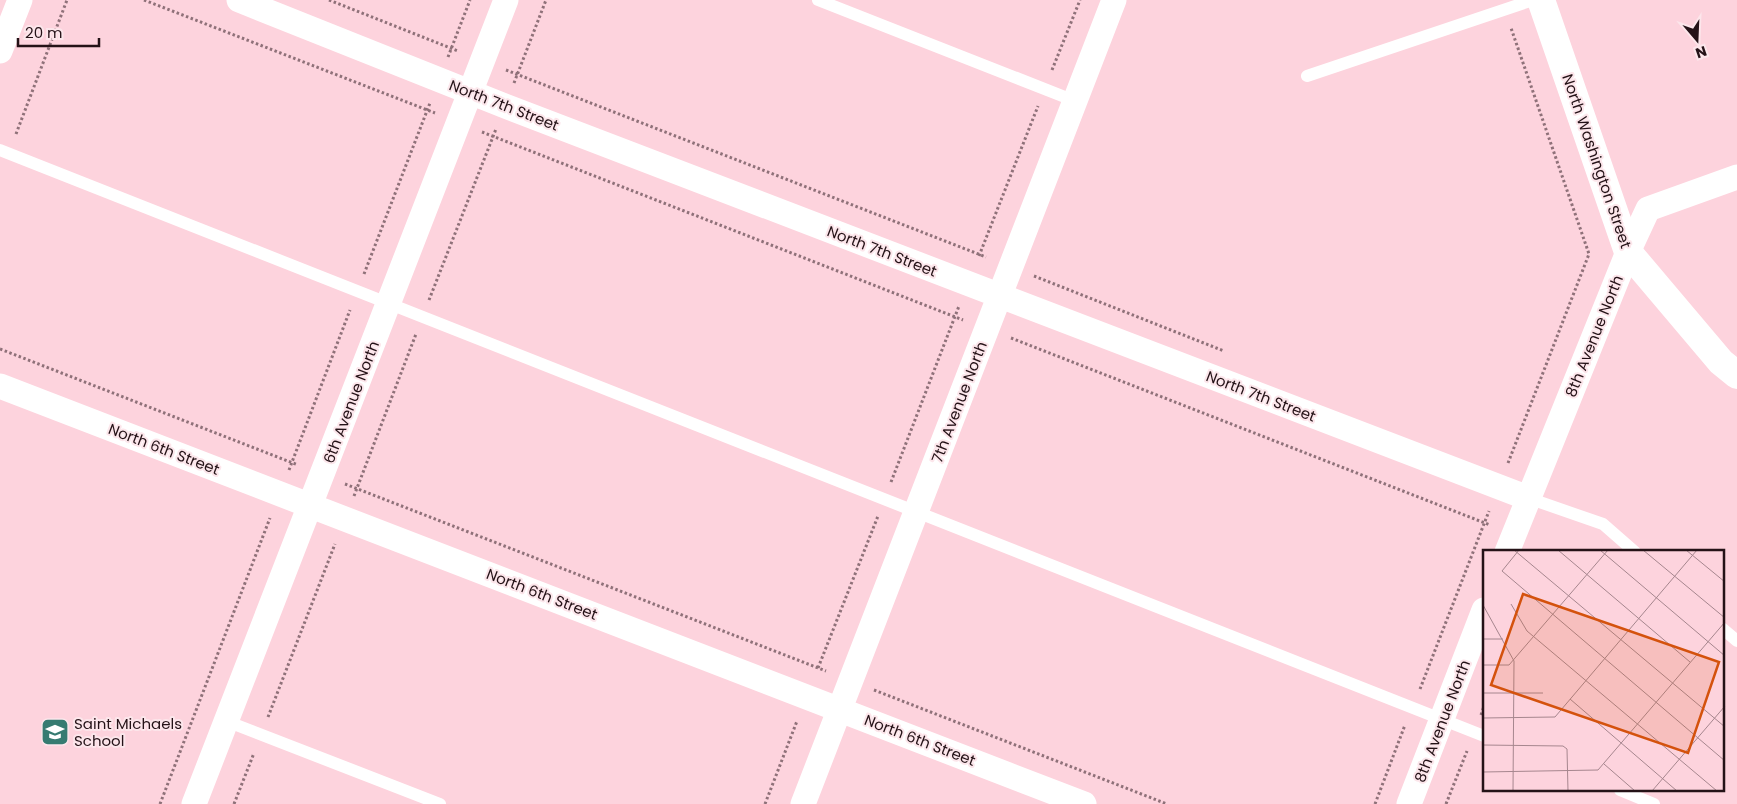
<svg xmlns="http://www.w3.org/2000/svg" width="1737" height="804" font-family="Poppins,sans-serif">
<rect width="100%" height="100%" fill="#fdd3dd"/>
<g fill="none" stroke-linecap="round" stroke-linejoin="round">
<path stroke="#8f7179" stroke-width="3" stroke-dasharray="2.5 2.5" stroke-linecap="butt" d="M144,0l291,113
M329,0l129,51
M448,57l22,-57
M506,70l480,187
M1052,70l28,-70
M514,83l32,-83
M482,132l481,188
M16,134l51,-134
M979,256l59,-150
M364,274l66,-171
M1034,276l190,75
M429,300l67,-171
M1011,338l479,187
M0,349l298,116
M1508,463l81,-209 -78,-226
M289,470l61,-160
M891,482l68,-176
M345,484l481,187
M354,496l62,-162
M1545,552v-2
M818,668l60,-152
M1420,689l69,-178
M874,690l293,114
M1481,715l3,-9
M268,717l67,-173
M160,804l110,-286
M234,804l20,-51
M765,804l32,-83
M1375,804l30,-79
M1446,804l21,-53"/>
<path stroke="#fff" stroke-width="12" d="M818,0l257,101
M1307,76l226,-76
M0,150l1484,586
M1528,498l75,26 32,28
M1723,629l14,12
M226,721l214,83
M1620,790l34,14"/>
<path stroke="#fff" stroke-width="25" d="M239,0l266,106 1023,392
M0,51l20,-51
M0,386l1084,418
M1507,552l121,-300 20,-43 89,-32
M194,804l312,-804
M803,804l311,-804
M1409,804l75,-194"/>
<path stroke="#fff" stroke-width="28" d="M1541,0l87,252 93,110 16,13"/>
</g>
<defs>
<symbol id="school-square" viewBox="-11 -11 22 22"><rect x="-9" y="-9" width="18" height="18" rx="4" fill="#367b71" stroke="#fce6eb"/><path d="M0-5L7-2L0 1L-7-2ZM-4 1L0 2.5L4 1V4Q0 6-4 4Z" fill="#fff"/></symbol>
</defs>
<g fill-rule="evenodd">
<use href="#school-square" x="39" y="716" width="32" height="32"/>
</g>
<g text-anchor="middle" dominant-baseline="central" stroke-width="4" stroke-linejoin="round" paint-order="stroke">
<g font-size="15" fill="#241217" stroke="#fce6eb">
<text transform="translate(504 105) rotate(21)">North 7th Street</text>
<text transform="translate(1597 161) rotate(71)">North Washington Street</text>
<text transform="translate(882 251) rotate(21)">North 7th Street</text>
<text transform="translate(1594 336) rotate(-68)">8th Avenue North</text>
<text transform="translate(1261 396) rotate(21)">North 7th Street</text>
<text transform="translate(351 402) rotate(-69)">6th Avenue North</text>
<text transform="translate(959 402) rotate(-69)">7th Avenue North</text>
<text transform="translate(164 449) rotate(21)">North 6th Street</text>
<text transform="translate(542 594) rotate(21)">North 6th Street</text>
<text transform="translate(1442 721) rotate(-69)">8th Avenue North</text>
<text transform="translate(920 740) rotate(21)">North 6th Street</text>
</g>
<g font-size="15" fill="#241217" stroke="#fce6eb" text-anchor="start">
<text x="74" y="723">Saint Michaels<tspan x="74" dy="17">School</tspan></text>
</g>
</g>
<g transform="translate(1483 550)">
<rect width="241" height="241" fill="#fdd3dd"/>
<path fill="none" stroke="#a6868e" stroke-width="1" d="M31,0l211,177M36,0l-17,21 223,190M75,0l132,112M117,0l125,106M160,0l82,68M203,0l39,32M28,54l16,27 190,160M0,55l31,56 -1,130M0,89h20M0,115h26l99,-115M0,143h60M87,149l107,92M0,168l72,-1 142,-167M0,195l80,1 4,3 1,42M121,214l31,27M0,222l115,-2 127,-148M169,241l73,-85"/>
<path fill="#d4520d" fill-opacity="0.15" stroke="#d4520d" stroke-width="2.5" d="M40,44l196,68 -31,91 -197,-68z"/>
<rect width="241" height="241" fill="none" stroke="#241217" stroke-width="2.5"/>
</g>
<g transform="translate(1697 40) rotate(161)" stroke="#fce6eb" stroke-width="4" paint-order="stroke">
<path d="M0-4L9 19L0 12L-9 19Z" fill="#241217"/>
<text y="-8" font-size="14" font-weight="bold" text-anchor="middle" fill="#241217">N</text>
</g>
<path d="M18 38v8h81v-8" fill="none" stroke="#241217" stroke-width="2.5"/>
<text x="25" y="38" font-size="15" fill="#241217" stroke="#fce6eb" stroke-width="4" paint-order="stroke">20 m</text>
</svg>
